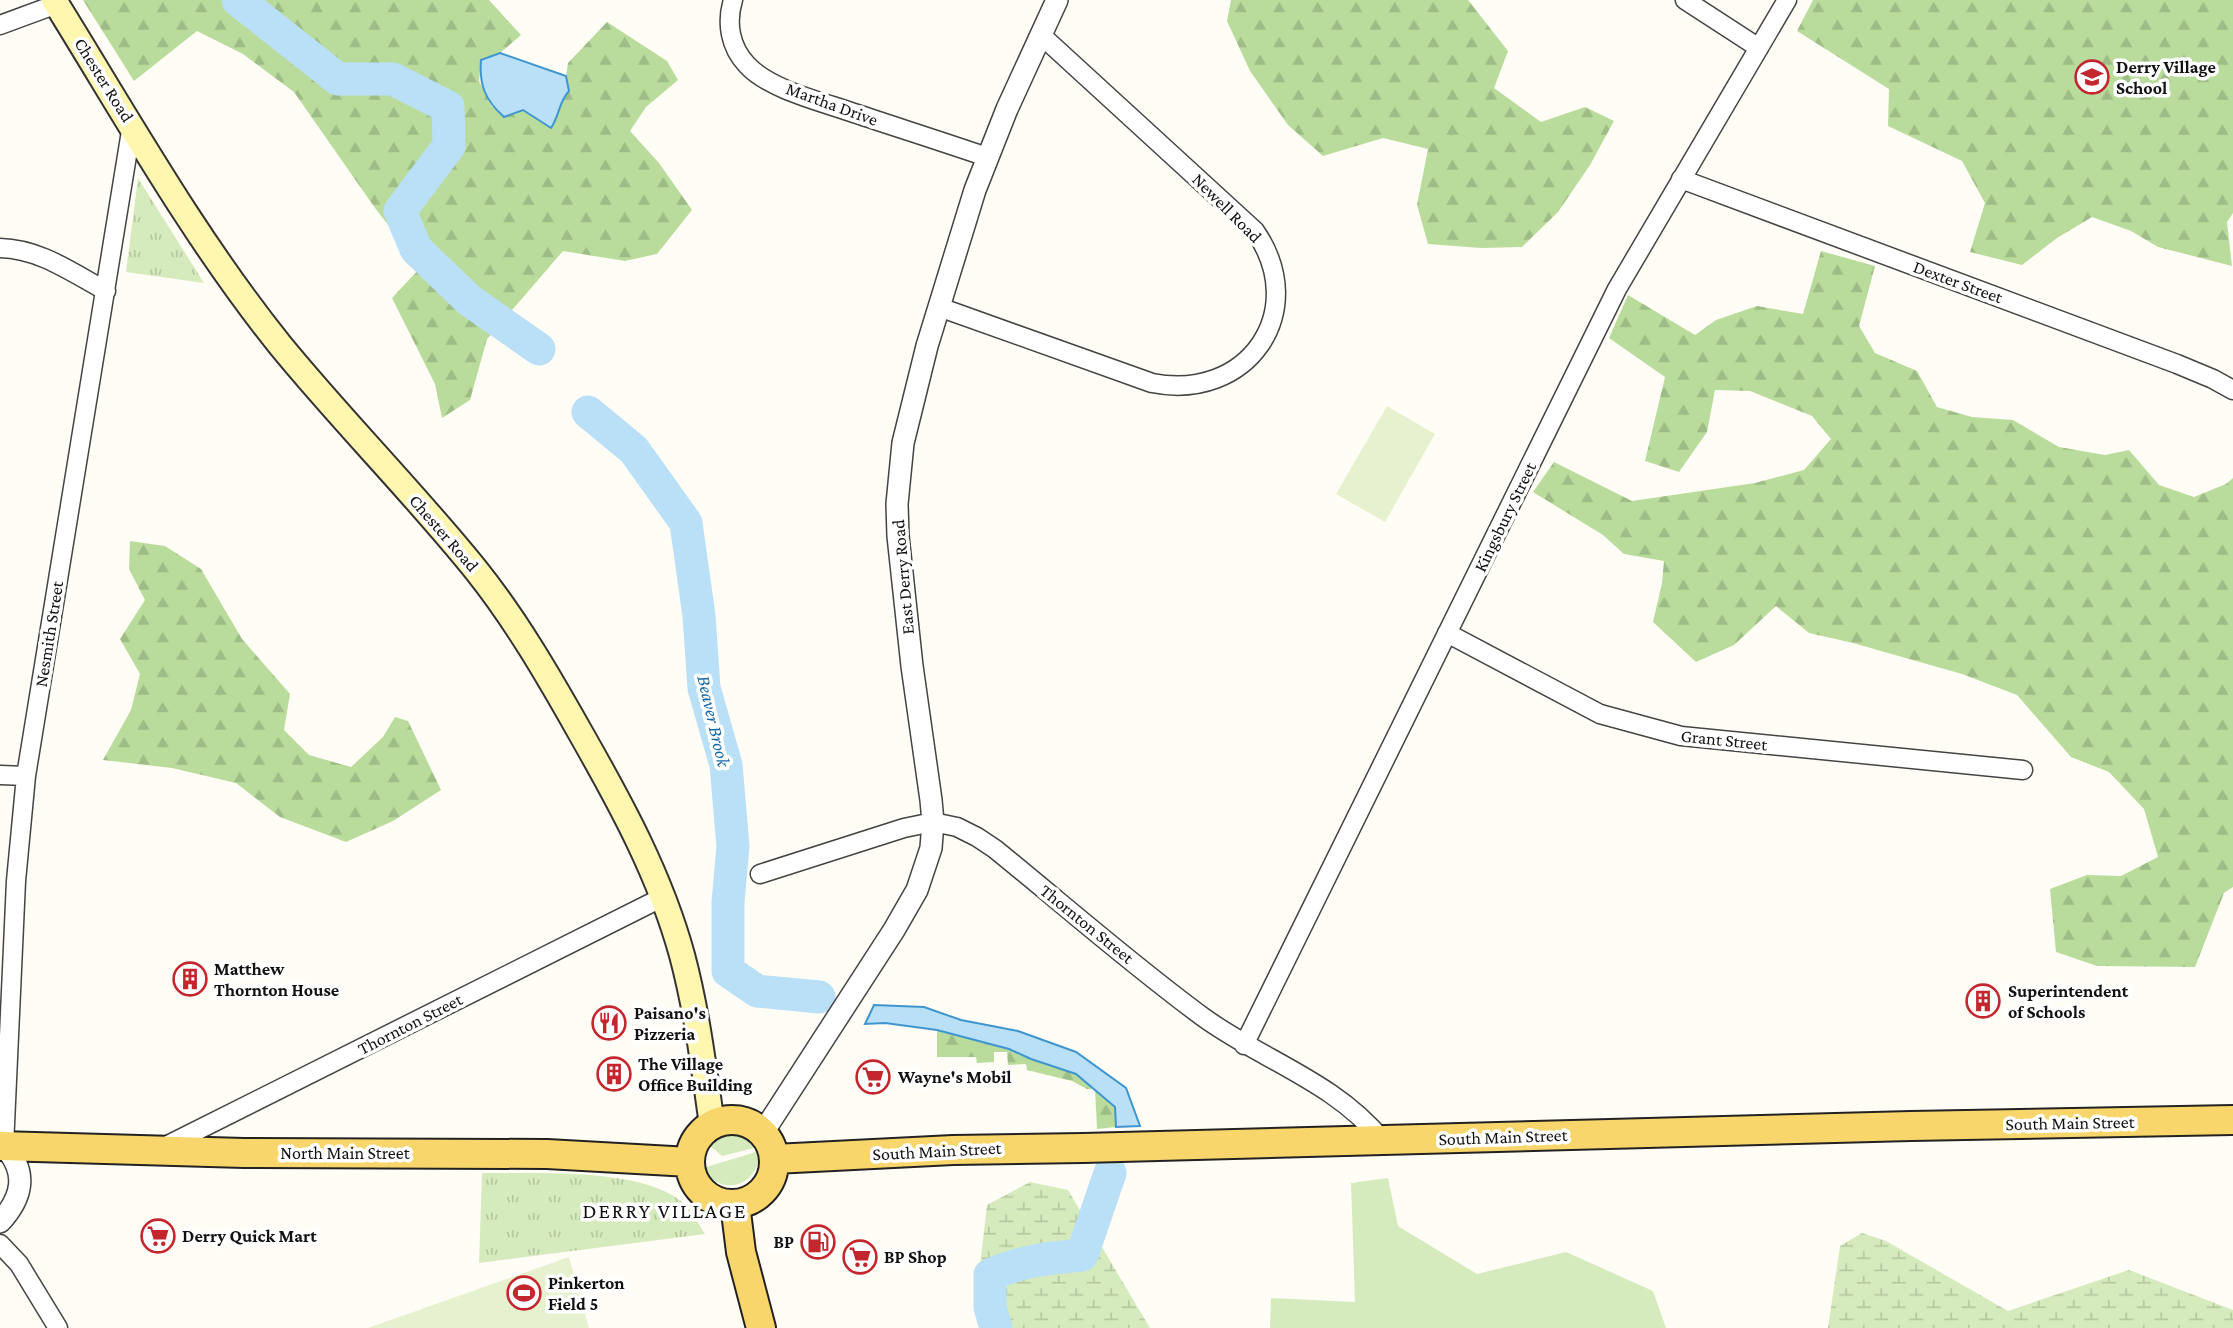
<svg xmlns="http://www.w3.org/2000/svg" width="2233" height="1328" font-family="'Crimson Pro',serif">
<defs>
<pattern id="forest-firs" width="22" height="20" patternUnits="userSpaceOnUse" patternTransform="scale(1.75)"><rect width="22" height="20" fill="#b9dc9c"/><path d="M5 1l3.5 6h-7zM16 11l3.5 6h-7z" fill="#9ebc85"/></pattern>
<pattern id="wetland-marsh" width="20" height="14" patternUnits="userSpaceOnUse" patternTransform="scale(1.75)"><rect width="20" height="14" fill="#d5ebbd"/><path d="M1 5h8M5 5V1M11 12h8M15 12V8" fill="none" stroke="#b6c8a1"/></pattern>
<pattern id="park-tufts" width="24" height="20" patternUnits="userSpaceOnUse" patternTransform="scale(1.75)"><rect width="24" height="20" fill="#d5ebbd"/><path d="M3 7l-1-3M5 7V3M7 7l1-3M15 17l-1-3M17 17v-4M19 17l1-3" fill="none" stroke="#b6c8a1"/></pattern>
</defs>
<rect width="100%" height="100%" fill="#fffdf5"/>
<path fill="#d5ebbd" d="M734,1133l14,5 10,9 -36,9 -14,-12 11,-8z
M759,1151c1,36 -39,47 -56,17z
M1388,1178l10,48 79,48 89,-22 87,39 13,37h-396l1,-30 84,4 -4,-119z"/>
<path fill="url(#forest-firs)" d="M83,0h406l32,35 -21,18 -19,7 -2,21 13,26 31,3 28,18c9,-13 7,-25 18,-37l-3,-15 2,-13 39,-41 60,39 11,19 -32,27 -16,24 29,32 33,47 -35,44 -32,7 -62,-10 -76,88 -17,61 -28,18 -7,-34 -43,-86 29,-31 -46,-59 -81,-116 -51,-38 -46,-23 -63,50z
M1231,0h237l40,51 -14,37 47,34 44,-15 29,14 -24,44 -32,47 -36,35 -41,1 -53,-4 -11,-39 11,-56 -45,-11 -60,18 -35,-31 -38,-54 -23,-50z
M1813,0h420v213l-6,9 5,44 -74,-19 -27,-16 -39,-14 -35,21 -35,27 -52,-13 15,-49 -23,-42 -74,-35 1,-37 -92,-58z
M1821,251l54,15 -16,60 16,27 42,18 20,36 35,10 41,3 46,27 46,8 24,-5 30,35 35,12 32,-13 7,-6v409l-9,6 -29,74 -98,-1 -41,-14 -6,-63 37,-14 34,1 37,-19 -14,-48 -35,-37 -38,-15 -54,-62 -55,-21 -109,-31 -44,-10 -33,-27 -42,39 -38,17 -43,-40 9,-39 2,-22 -40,-7 -21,-19 -70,-43 21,-30 78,39 123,-18 49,-13 27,-31 -19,-23 -62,-25 -35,-1 -8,42 -28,40 -34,-11 20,-84 -56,-39 19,-43 67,40 21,-15 41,-14 46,8z
M130,541l35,5 36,23 41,70 48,55 -6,36 25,25 42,12 32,-30 12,-20 13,4 33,69 -48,31 -47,21 -66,-25 -44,-34 -64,-15 -69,-8 28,-50 9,-36 -20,-35 25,-39 -16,-31z
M937,1030l72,19 22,10 45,15 40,33v20l-19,2 -2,-40h-8l-15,-8 -45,-11 -1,-6 -18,1 -1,-13h-13v10l-17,1 -1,-6h-39z"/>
<path fill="url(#wetland-marsh)" d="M1030,1182l38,8 82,138h-167l-7,-26 11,-97z
M1862,1233l24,8 122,70 121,-41 104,40v18h-405l12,-82z"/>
<path fill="url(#park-tufts)" d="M138,178l66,105 -78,-11z
M482,1173c54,1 164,-7 205,33 7,8 12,19 18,28l-226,29z"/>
<path fill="#e6f2cf" d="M1387,406l48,28 -50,88 -49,-28z
M569,1257l20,71h-221z"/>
<path fill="#b9e0f7" stroke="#3f96cf" stroke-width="2" d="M500,53l66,23 3,15c-11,12 -9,24 -18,37l-28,-18 -19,7c-19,-17 -25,-32 -23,-57z
M874,1005l50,2 37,13 57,11 58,21 50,36 14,38 -24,1 -1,-20 -39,-33 -45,-15 -22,-10 -72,-19 -52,-7 -20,1z"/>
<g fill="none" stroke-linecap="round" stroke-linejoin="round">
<path stroke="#b9e0f7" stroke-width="33" d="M238,0l100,79h55l55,28 1,39 -49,65 16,38 53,51 70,49
M588,412l46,38 52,73 13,93 5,72 22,77 7,81 -5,56v69l29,20 62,6
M996,1328l-6,-21v-32c29,-14 60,-17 92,-20l28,-82"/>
<defs>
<path id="minor" d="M733,0c-7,23 -3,47 14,65 23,25 76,37 107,48 45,15 89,29 133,44
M1685,0l74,48
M0,25l57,-21
M1681,179l496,185 36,15 20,11
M0,248c40,1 71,24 106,43
M939,307l213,76c95,19 159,-71 103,-152l-214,-196
M1447,633l153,81 81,22 342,34
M0,775l26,1
M760,874l144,-46 29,-6 24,5 20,10 18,12c69,56 136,115 208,168 59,43 132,65 179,123
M1244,1045l373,-756 170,-289
M4,1146l12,-265 10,-105 106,-651
M162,1148l501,-251
M0,1244l19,20 39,64"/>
<path id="tertiary" d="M762,1134l132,-204 23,-40 14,-42 2,-26 -2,-22 -19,-134 -14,-130 -1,-32 6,-61 24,-97 48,-156 32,-81 50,-109
M0,1222c23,-25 28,-50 4,-76"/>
<path id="secondary" d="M54,0c72,116 140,238 226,345 63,77 134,148 196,225 40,50 73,107 104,162 41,72 80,143 102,223 15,56 22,114 30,170"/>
<path id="primary" d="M690 1162a42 42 0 1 1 84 0a42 42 0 1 1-84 0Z
M0,1146l244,7 303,1 143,8
M774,1159l179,-9 130,-2 828,-22 322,-6
M735,1204l6,48 20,76"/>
</defs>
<use href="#minor" stroke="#444" stroke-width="21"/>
<use href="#tertiary" stroke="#444" stroke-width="24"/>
<use href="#secondary" stroke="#333" stroke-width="28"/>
<use href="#primary" stroke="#222" stroke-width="32"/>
<use href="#minor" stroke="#fff" stroke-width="18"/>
<use href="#tertiary" stroke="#fff" stroke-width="21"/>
<use href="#secondary" stroke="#fff6b0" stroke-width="24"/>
<use href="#primary" stroke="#f9d66b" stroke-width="28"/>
</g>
<defs>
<symbol id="school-ring" viewBox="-11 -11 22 22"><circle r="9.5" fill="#fff" stroke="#c4262e" stroke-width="1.5"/><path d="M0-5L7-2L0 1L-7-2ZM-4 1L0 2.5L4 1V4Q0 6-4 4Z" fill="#c4262e"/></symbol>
<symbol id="building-ring" viewBox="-11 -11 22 22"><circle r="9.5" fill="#fff" stroke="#c4262e" stroke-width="1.5"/><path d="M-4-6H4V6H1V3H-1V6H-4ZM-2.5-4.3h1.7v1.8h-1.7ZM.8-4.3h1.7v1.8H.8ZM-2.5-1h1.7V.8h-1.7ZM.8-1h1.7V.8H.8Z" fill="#c4262e"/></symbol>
<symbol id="restaurant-ring" viewBox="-11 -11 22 22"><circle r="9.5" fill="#fff" stroke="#c4262e" stroke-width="1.5"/><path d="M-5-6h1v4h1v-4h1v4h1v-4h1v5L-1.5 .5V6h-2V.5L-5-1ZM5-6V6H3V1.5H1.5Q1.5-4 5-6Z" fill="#c4262e"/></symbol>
<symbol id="supermarket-ring" viewBox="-11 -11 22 22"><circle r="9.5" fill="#fff" stroke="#c4262e" stroke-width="1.5"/><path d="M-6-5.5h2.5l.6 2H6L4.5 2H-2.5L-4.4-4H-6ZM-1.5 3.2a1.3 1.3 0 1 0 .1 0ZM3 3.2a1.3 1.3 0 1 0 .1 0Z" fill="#c4262e"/></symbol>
<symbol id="fuel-ring" viewBox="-11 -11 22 22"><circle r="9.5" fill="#fff" stroke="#c4262e" stroke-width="1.5"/><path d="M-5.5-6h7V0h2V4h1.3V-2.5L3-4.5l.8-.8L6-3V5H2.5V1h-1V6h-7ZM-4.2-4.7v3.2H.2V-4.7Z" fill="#c4262e"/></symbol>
<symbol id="stadium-ring" viewBox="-11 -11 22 22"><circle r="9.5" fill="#fff" stroke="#c4262e" stroke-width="1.5"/><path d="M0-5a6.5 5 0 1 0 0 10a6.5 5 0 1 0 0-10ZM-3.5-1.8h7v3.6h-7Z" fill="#c4262e"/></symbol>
</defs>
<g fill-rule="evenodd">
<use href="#school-ring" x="2073" y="58" width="38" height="38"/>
<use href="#building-ring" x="171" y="960" width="38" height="38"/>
<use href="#building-ring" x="1964" y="982" width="38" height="38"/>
<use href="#restaurant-ring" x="590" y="1004" width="38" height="38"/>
<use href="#building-ring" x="595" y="1055" width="38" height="38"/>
<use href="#supermarket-ring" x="854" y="1058" width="38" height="38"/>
<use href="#supermarket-ring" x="139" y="1217" width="38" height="38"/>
<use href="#fuel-ring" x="799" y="1223" width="38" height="38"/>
<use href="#supermarket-ring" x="841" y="1238" width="38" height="38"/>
<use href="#stadium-ring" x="505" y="1274" width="38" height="38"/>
</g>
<g text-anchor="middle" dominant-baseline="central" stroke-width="7" stroke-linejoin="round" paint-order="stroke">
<g font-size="18" font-weight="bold" fill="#111" stroke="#fff" text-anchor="start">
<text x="2116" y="67">Derry Village<tspan x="2116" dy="21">School</tspan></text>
<text x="214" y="969">Matthew<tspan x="214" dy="21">Thornton House</tspan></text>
<text x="2008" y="991">Superintendent<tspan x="2008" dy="21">of Schools</tspan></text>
<text x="634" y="1013">Paisano's<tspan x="634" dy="21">Pizzeria</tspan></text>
<text x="638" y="1064">The Village<tspan x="638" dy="21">Office Building</tspan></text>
<text x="898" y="1077">Wayne's Mobil</text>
<text x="182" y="1236">Derry Quick Mart</text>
<text x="794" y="1242" text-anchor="end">BP</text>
<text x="884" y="1257">BP Shop</text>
<text x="548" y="1283">Pinkerton<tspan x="548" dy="21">Field 5</tspan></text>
</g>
<g font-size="18" fill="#111" stroke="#fff">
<text transform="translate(104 80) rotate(58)">Chester Road</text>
<text transform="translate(832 104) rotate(20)">Martha Drive</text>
<text transform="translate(1227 208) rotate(45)">Newell Road</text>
<text transform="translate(1958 282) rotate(20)">Dexter Street</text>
<text transform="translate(1505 517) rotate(-64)">Kingsbury Street</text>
<text transform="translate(444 533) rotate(49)">Chester Road</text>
<text transform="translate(903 577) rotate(-95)">East Derry Road</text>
<text transform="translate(49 634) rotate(-81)">Nesmith Street</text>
<text transform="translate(1724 740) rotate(6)">Grant Street</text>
<text transform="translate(1087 924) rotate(39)">Thornton Street</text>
<text transform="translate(410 1024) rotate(-27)">Thornton Street</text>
<text transform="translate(2070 1123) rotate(-1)">South Main Street</text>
<text transform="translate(1503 1137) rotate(-2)">South Main Street</text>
<text transform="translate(937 1151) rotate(-3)">South Main Street</text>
<text x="345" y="1153">North Main Street</text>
</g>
<g font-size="19" font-style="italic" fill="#1768a6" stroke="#fff">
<text transform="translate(714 721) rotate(77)">Beaver Brook</text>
</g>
<g font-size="21" letter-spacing="2" fill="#111" stroke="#fff">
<text x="665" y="1211">DERRY VILLAGE</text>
</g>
</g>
</svg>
